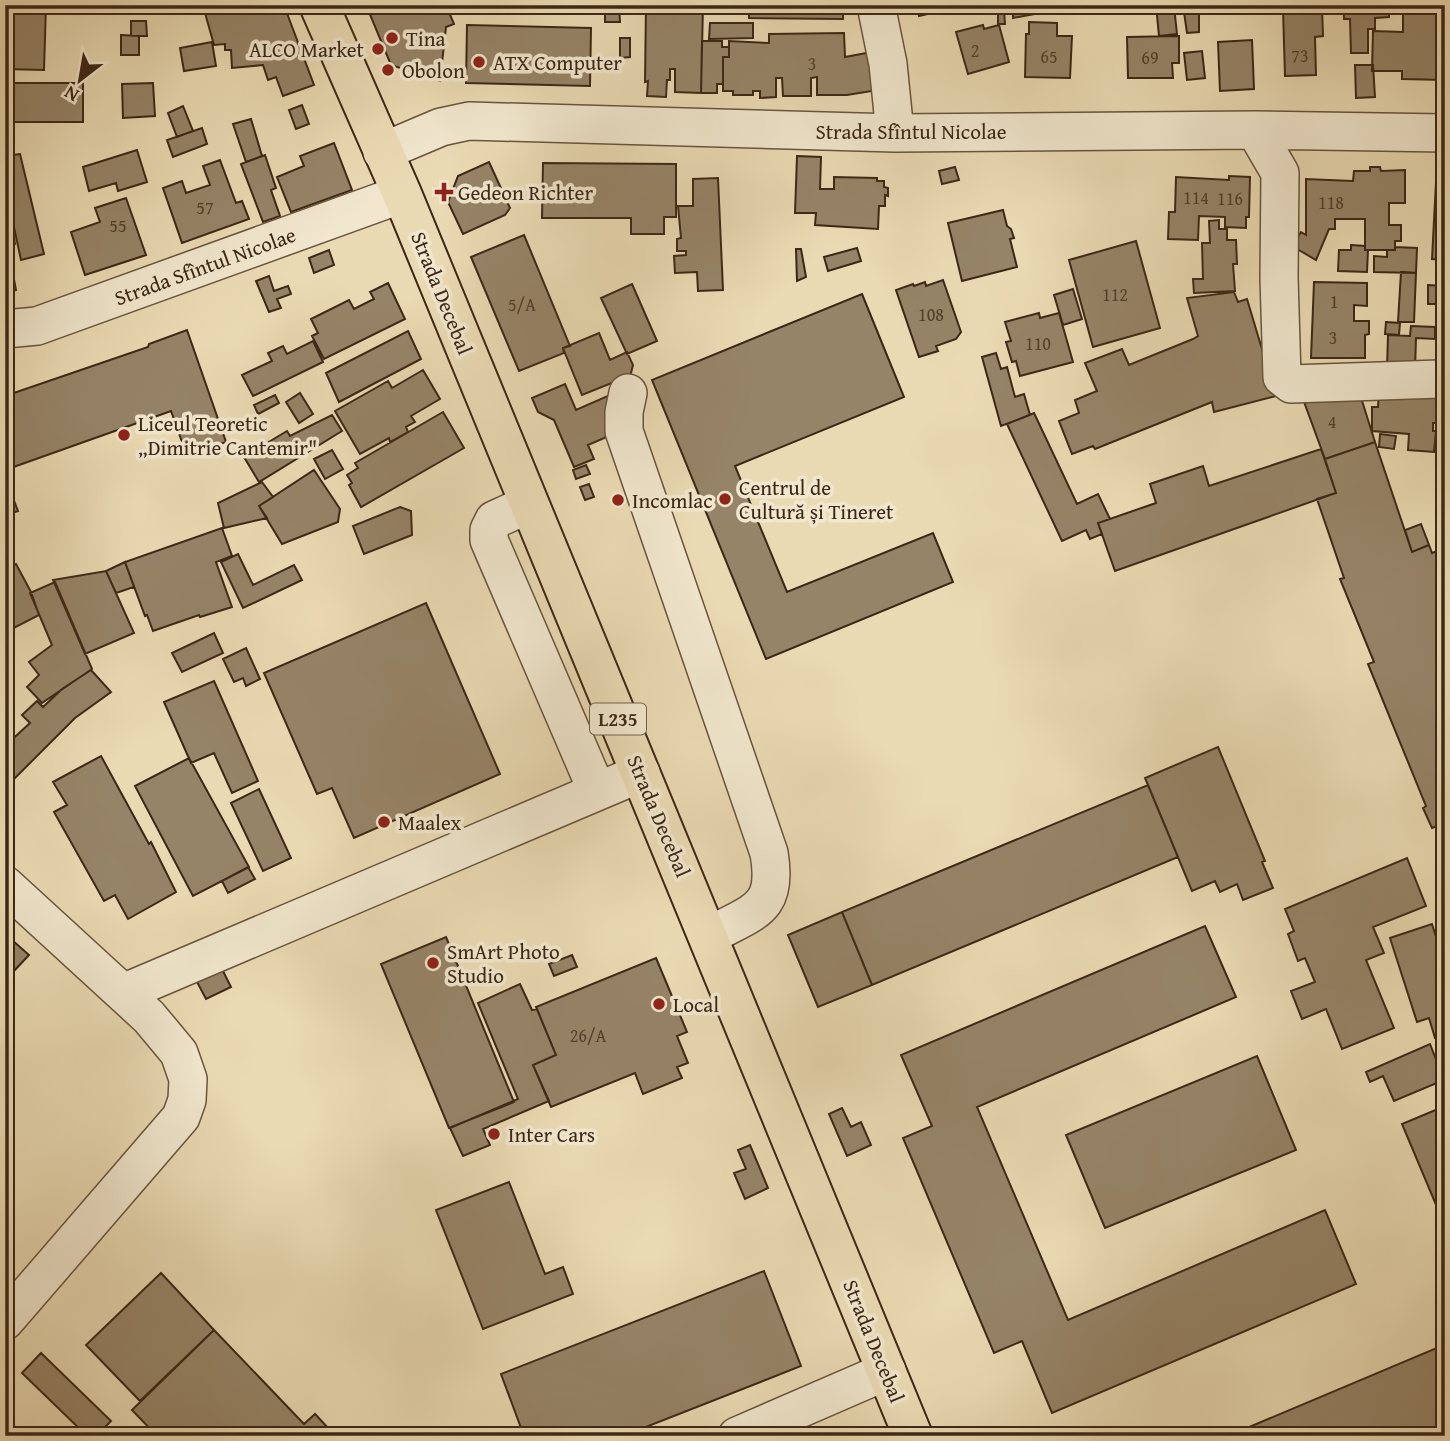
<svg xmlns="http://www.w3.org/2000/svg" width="1450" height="1441" font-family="'Gentium Book Plus',serif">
<rect width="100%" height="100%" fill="#eadab3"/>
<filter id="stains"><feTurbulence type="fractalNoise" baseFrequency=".00286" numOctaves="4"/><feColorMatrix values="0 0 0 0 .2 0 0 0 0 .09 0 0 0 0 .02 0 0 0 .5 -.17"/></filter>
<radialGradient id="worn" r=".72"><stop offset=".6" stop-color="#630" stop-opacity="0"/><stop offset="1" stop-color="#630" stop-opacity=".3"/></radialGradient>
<path fill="#968468" stroke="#3c2716" stroke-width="2" d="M5,5h41l-2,65 -39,-1z
M126,5h63l-63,3z
M366,5h80l8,19 -8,3 -6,54 -49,-16z
M605,5h14l1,17h-15z
M646,5h57l-2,88 -26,-1v-23h-5v11h-3l-1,17 -19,-1 1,-15 -3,1z
M749,5h94v14l-94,-1z
M917,5h49l-47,11z
M969,5h57l8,2 1,7 -22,4v-8h-9l1,14h-7v-11h-29z
M1066,5h68v3h-68z
M1156,5h24l-6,1 3,28 -18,2z
M1183,5h16v27l-12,1z
M1344,5h45v12l-14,1v11h-7v24h-17l-1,-34h-6z
M285,8l29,77 -31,11 -7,-19 -8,3 -5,-15 -31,3 -1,-18h-6v-6l-11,1 -9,-32z
M1322,8l1,28 -8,1 1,38 -31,1 -2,-67z
M1403,11l42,1v68l-43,-1v-8h-30l1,-40 30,1z
M131,21h15l1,15h-16z
M1029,22l28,1v13h15l-2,42 -45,-1 1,-43h3z
M710,23h43v15l-44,1z
M467,25l124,3 -1,58 -124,-3z
M983,25l1,4 15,-4 10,37 -41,12 -12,-42z
M844,33l1,24 27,-5 6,38 -31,5h-30v-18l-6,1v18h-28l-1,-18h-6v19l-16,1v-7h-7v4h-20v-4h-10v-34h6v-16l40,2v-9z
M121,35l18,1v19h-18z
M1179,36v27h-7l1,15h-45l-1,-41z
M620,38h10v19l-10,1z
M1252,40l2,49 -34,2 -2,-49z
M702,41h20v6h7v10h-6v27h-6v9h-16z
M212,42l4,24 -32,5 -4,-23z
M1202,51l3,27 -18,2 -3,-27z
M1355,65h18l2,32 -19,1z
M5,83h78v39h-78z
M153,83l2,33 -32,2 -1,-34z
M302,105l7,19 -13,5 -7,-19z
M183,106l10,25 -16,6 -9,-24z
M251,119l11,37 -16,6 -13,-38z
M202,128l5,16 -34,13 -6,-17z
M334,143l18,47 -61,22 -14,-35 27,-11 -4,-10z
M137,150l10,32 -29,9 -2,-8 -27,8 -6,-24z
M20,154l24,100 -23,6 -16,-75v-29z
M265,155l11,33 -5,2 9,26 -17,6 -22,-58z
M797,156l24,1 -1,32h14v-12l43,1v3h7v6l4,1v8l-3,-1v11h-6l-1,23 -63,-4 1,-12h-21z
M220,160l16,43 6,-2 7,18 -67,24 -19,-55 19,-7 4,12 24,-8 -7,-19z
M489,162l21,46 -5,7 -42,19 -15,-32 10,-26z
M543,163l133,1v53h-12v17h-33v-16h-89z
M955,167l4,13 -17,4 -3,-13z
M1370,167h10l1,4 24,-1v33h-16v22h12v16h-6v9h-30v-31h-30v10h-6l-13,31 -24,-14 9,-14 5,3v-56l47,2 1,-10h16z
M1229,176l21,1 -1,40h-3v11l-21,-1v-10l-26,-1 -1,24 -30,-1 1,-27h6l1,-35 53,3z
M718,178l5,112 -25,1 -1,-19 -22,1 -1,-17 12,-1v-4h-9v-12l4,-1 -3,-32h15v-27z
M1436,182l9,1v77l-13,-1z
M126,198l20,57 -61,20 -14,-43 29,-10 -5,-14z
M1003,210l4,16 4,3 3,9 -4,1 7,28 -55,14 -14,-58z
M1219,220v9h8v11h9l1,24h-4l2,27 -41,2 -1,-14h10l-1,-36h8l-1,-22z
M12,227l3,17 -10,2v-17z
M524,235l46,111 -7,2 1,5 -45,18 -48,-114z
M1136,241l24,87 -67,19 -24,-87z
M1351,245l14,1v4h3l-1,22 -29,-1 1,-21h12z
M8,247l8,43 -11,3v-45z
M1395,247l22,1 -1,25 -42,-1v-16l13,1v-7h8z
M857,248l4,13 -33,10 -4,-14z
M796,249h5l5,28 -9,4z
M329,250l5,15 -20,8 -5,-15z
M1401,272l15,1 -2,49h-16z
M269,276l5,15 14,-5 3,8 -14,5 4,9 -12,4 -13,-31z
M943,280l18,52 -5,7 -20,7 2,5 -19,6 -23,-67 17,-6 1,2 11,-4 1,4z
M1314,282l53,1v23l-13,-1v16h15v13l-4,1v23h-54z
M388,283l17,36 -81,40 -12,-23 6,-3 -7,-14 38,-19 5,9 20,-10 -4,-7z
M632,284l25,57 -30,13 -26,-56z
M1428,285l17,1v18h-17z
M1073,289l9,30 -19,6 -9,-30z
M1234,292l4,10 9,-3 29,97 -62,16 -2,-10 -117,47 -2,-3 -21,8 -13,-33 20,-8 -4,-13 22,-9 -12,-28 37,-14 7,16 64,-26 5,-3 -11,-38z
M862,294l42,103 -169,69 52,126 146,-59 20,49 -187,77 -114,-279z
M1039,313l1,5 19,-5 14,49 -53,14 -4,-15 -4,1 -6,-20 5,-1 -6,-19z
M1386,322l14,1 -1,12 -14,-1z
M1411,326l24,1v12l-19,-1 -1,33 -28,-2 1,-34 22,1z
M187,330l39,112 -39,14 -16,-45 -166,59v-74l143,-49 1,-3z
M408,331l13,28 -82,43 -13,-29z
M599,333l11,27 17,-8 6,13 -4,16 -13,5 -2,-4 -32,13 -19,-47z
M313,341l10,21 -70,34 -11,-21 30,-14 -4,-8 15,-7 4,8z
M996,353l5,16 6,-2 8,30 9,-3 6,21 -29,11 -19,-69z
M423,370l17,29 -29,17 4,6 -9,5 2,5 -18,10 -1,-4 -29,16 -25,-43 53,-30 4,7z
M565,384l11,26 34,-15 15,34 -37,16 6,14 -20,8 -20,-47 -16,-8 -6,-14z
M1445,385v38h-12v8h3l-2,21 -26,-2 1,-16 -37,-3v-24h6l1,-17z
M1358,388l17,54 -50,17 -22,-60z
M300,393l13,21 -14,9 -13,-21z
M275,395l4,8 -21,11 -4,-9z
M443,412l21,36 -103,59 -12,-22 3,-2 -5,-8 11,-7 -3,-5z
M1034,413l43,91 21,-10 12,25 -12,4 4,11 -12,5 -4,-9 -24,11 -55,-117z
M332,415l10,16 -83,51 -15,-25 43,-26 3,5z
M1380,434l16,2 -2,13 -15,-2z
M1375,442l37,110 17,-7 3,8 13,-5v275l-13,5 -9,-20 3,-2 -58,-142 6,-2 -34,-83 4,-1 -27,-79 19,-6 -11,-34z
M1321,449l15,44 -221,78 -17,-48 58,-20 -6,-19 53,-18 6,20z
M332,450l11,19 -18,10 -11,-20z
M586,465l4,9 -14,5 -3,-9z
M314,470l26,39 -2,13 -56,22 -23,-38z
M5,477l13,34 -13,4z
M262,482l11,15 -14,9 8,12 -43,10 -6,-25z
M589,484l5,13 -9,3 -5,-13z
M400,507l11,4 1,24 -48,19 -11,-28z
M1421,524l8,21 -17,7 -7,-22z
M222,528l10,28 -16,6 16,45 -32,10 -1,-2 -46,16 -6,-16 -2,1 -20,-54z
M238,554l15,31 41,-20 8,15 -59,28 -22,-46z
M125,562l9,25 -18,6 -10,-22z
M16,564l15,28 8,23 -31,16 -3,-5v-25l4,-2 -4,-8v-22z
M106,571l28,62 -49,21 -32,-74z
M55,582l37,87 -50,34 -15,-16 12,-12 -10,-13 23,-17 -22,-52z
M426,603l74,171 -146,64 -22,-50 -15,6 -53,-121z
M214,633l9,20 -41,19 -10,-19z
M246,648l14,31 -14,7 -3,-8 -9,4 -11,-23z
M91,670l20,22 -36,26 -70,70v-42l25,-23 -8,-8 15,-14 6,6 19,-18z
M214,681l44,100 -26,12 -18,-40 -23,10 -27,-61z
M1218,747l47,114 -3,1 11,26 -30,12 -6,-16 -17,8 -5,-11 -23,10 -47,-113z
M101,756l48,88 2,-2 25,50 -48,27 -13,-24 -11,6 -50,-89 13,-7 -14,-23z
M189,758l60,109 -56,29 -58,-110z
M1148,785l30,72 -306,128 -30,-73z
M259,789l32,69 -28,13 -32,-68z
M1407,858l19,48 -53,21 11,26 -18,7 28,68 -52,21 -16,-40 -24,10 -11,-28 24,-9 -10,-24 -7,3 -10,-27 6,-3 -9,-22z
M248,867l7,12 -27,14 -6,-12z
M842,912l30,73 -54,22 -30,-72z
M1432,924l13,41v70l-10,3 -6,-20 -12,4 -27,-84z
M1205,926l31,71 -259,110 91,213 257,-110 31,74 -304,129 -30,-72 -28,12 -91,-215 29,-12 -31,-71z
M446,937l68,165 -65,26 -68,-164z
M12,940l17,15 -16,17 -8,-7v-17z
M572,955l5,12 -23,9 -5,-12z
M656,958l31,74 -10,4 11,27 -11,4 5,11 -39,16 -8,-21 -84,34 -18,-42 23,-10 -20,-48z
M221,967l10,20 -25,12 -10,-19z
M520,984l12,26 5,-1 19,46 -23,10 16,36 -66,28 7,16 -27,11 -13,-28 68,-29 -40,-96z
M1430,1044l14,36 -50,21 -11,-25 -13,6 -4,-10z
M1257,1056l39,94 -191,78 -39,-93z
M1445,1106v112l-3,1 -40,-95z
M842,1108l9,19 10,-5 10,23 -24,11 -18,-42z
M750,1145l18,43 -23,11 -11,-26 12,-4 -8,-19z
M509,1182l36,92 18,-7 10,27 -90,35 -47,-119z
M764,1271l37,95 -178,70h-99l-23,-62z
M161,1273l53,57 -74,71 -54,-56z
M214,1330l90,94 11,-10 14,15 -7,7h-165l-25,-26z
M1439,1347l6,13v76h-217z
M41,1353l70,68 -15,15h-9l-65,-63z"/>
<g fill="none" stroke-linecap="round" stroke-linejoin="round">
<defs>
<path id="minor" d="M876,5l12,59 7,69
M1255,130l25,43 -1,104 3,100 9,7 149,-5
M382,152l59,-25 28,-6 426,12 360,-3 190,3
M5,329l32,-3 365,-132
M628,393l-4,19v19l145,422c10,58 -16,58 -60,83
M529,504l-35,16 -5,10v10l108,251
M5,885l144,132 30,36 9,26 -1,21 -6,17 -176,204
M123,993l518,-220
M737,1436l150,-65"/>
<path id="major" d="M319,5l83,189 511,1242"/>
</defs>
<use href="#minor" stroke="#68543d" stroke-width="40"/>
<use href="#major" stroke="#3c2716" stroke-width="42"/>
<use href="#minor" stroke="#f1e7ce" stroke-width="37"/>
<use href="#major" stroke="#eadab3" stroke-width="38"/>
</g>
<g fill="#8f2418" stroke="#f1e7ce" stroke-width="2.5">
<circle cx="392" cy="38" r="7"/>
<circle cx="378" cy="49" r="7"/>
<circle cx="479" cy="62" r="7"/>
<circle cx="388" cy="70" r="7"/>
<path d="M440.5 181.5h7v7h7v7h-7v7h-7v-7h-7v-7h7z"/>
<circle cx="124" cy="435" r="7"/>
<circle cx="725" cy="499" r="7"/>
<circle cx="618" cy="500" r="7"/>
<circle cx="384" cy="822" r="7"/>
<circle cx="433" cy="963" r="7"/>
<circle cx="659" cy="1004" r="7"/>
<circle cx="494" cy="1134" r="7"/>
</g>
<g text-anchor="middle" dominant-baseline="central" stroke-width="7" stroke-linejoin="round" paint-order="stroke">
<g font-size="18" fill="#523e2a">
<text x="975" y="50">2</text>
<text x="1300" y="55">73</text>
<text x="1049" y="56">65</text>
<text x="1150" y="57">69</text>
<text x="812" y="63">3</text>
<text x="1196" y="197">114</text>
<text x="1230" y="198">116</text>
<text x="1331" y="202">118</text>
<text x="205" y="207">57</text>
<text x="118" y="225">55</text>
<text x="1115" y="294">112</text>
<text x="1334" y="301">1</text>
<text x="522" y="304">5/A</text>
<text x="931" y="314">108</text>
<text x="1333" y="337">3</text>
<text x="1038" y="343">110</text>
<text x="1332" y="421">4</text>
<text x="588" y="1035">26/A</text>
</g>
<rect fill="#f1e7ce" stroke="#72614d" stroke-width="2" x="590" y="703.5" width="56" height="31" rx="5"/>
<g font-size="19" font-weight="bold" fill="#3c2716">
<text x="618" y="719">L235</text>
</g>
<g font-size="21" fill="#3c2716" stroke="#f1e7ce" text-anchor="start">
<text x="406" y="38">Tina</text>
<text x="364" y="49" text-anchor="end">ALCO Market</text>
<text x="493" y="62">ATX Computer</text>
<text x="402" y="70">Obolon</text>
<text x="458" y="192">Gedeon Richter</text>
<text x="138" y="423">Liceul Teoretic<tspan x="138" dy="24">„Dimitrie Cantemir"</tspan></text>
<text x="739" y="487">Centrul de<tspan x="739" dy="24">Cultură și Tineret</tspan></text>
<text x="632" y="500">Incomlac</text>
<text x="398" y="822">Maalex</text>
<text x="447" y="951">SmArt Photo<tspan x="447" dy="24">Studio</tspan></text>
<text x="673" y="1004">Local</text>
<text x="508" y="1134">Inter Cars</text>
</g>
<g font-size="21" fill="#3c2716" stroke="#f1e7ce">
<text x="911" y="131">Strada Sfîntul Nicolae</text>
<text transform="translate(205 266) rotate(-20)">Strada Sfîntul Nicolae</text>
<text transform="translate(442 293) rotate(68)">Strada Decebal</text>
<text transform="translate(659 816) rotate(67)">Strada Decebal</text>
<text transform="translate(874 1341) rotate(68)">Strada Decebal</text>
</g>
</g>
<rect width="1450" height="1441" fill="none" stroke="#eadab3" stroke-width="28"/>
<rect x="7" y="7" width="1436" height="1427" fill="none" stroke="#3c2716" stroke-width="3.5"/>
<rect x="14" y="14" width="1422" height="1413" fill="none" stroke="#3c2716" stroke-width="2"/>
<g transform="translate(80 80) rotate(211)" stroke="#f1e7ce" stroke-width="5" paint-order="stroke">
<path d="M0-5L12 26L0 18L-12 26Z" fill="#3c2716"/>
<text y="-10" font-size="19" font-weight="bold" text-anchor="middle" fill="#3c2716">N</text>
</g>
<rect width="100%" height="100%" filter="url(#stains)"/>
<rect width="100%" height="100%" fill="url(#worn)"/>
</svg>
